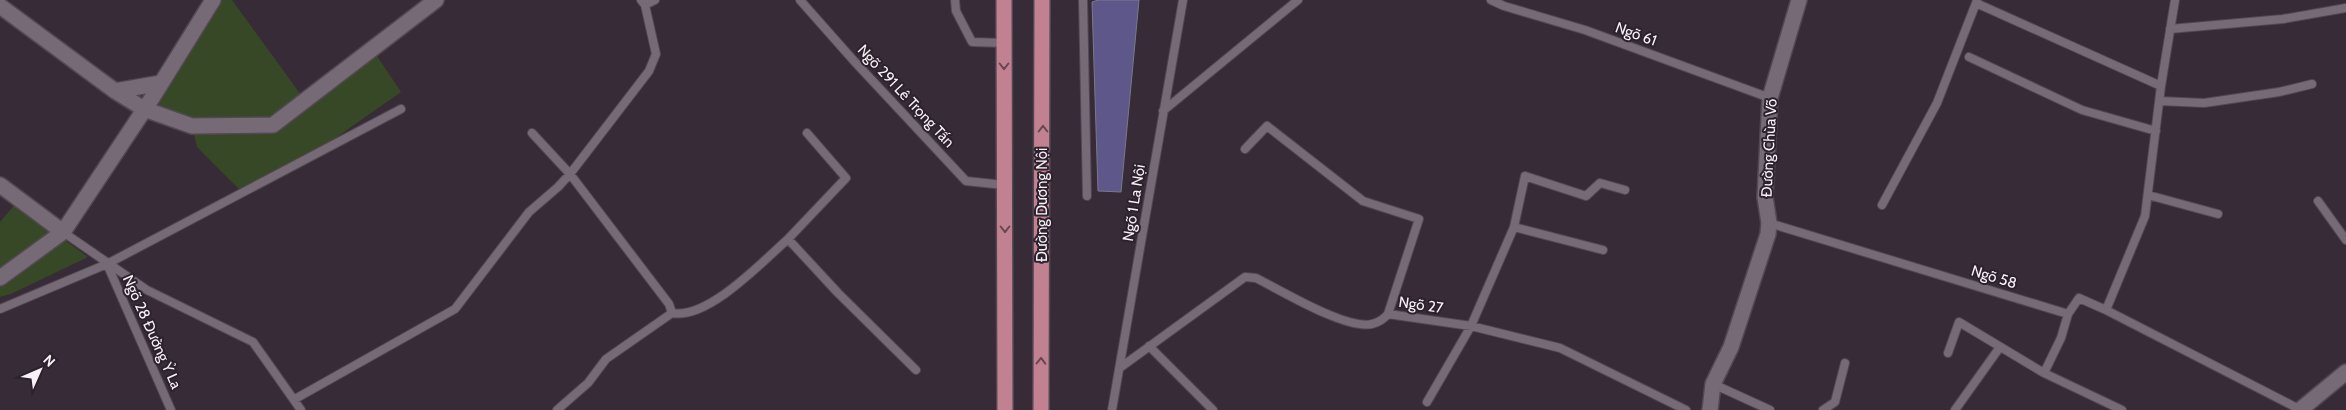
<svg xmlns="http://www.w3.org/2000/svg" width="2346" height="410" font-family="Cabin,sans-serif">
<rect width="100%" height="100%" fill="#362b36"/>
<path fill="#374826" d="M215,0h17l72,99 -31,24 -81,1 -46,-16z
M373,50l28,42 -104,73 -58,24 -42,-42 -5,-20 82,-1z
M17,202l42,30 -59,44v-54z
M62,238l26,19 -77,37 -11,3v-19z"/>
<path fill="#5d5889" stroke="#7a798a" d="M1098,0h41l-18,192 -23,-1 -6,-189z"/>
<g fill="none" stroke-linecap="round" stroke-linejoin="round">
<defs>
<path id="lane" d="M641,0l4,5 10,-5
M800,0l54,61 112,120 38,4
M955,0l1,11 16,31 32,1
M1083,0l4,196
M1491,0l13,6 81,24 185,68
M1977,0l-1,3 185,83
M2170,29l113,-10 63,-11
M1969,57l113,53 74,21
M2160,101l44,2 75,-11 33,-8
M1163,111l135,-111
M532,133l38,41 99,130 3,9
M807,133l39,45 -58,61 50,54 78,77
M1245,149l22,-23 96,75 56,18 -31,95 83,12 89,22 126,62
M2148,195l70,19
M2318,201l28,39
M1882,205l55,-102 39,-100
M1769,223l299,91 -7,24 -17,35 78,37
M1514,227l89,23
M63,232l84,58 106,52 48,68
M107,264l64,146
M0,309l107,-45 294,-155
M2106,310l39,-94 16,-130 14,-86
M672,313c36,7 91,-52 116,-74
M2068,314l11,-16 27,12 195,100
M1149,346l64,64
M1948,353l11,-31 85,51
M1121,367l124,-90 11,1c26,13 90,52 116,46 8,-2 12,-5 16,-10
M1713,384l57,26
M295,399l160,-90 74,-97 29,-25 12,-13 79,-103 7,-17 -11,-49
M1427,402l44,-76 43,-99 11,-51 61,20 14,-13 25,7
M557,410l31,-27 18,-24 66,-46
M1112,410l71,-410
M1823,410l12,-8 10,-39
M1955,410l45,-63"/>
<path id="street" d="M0,6l115,85 29,18 48,17 81,-1 163,-125
M115,91l46,-8
M0,185l63,47 91,-137 59,-95
M0,278l63,-46
M1710,410l3,-26 18,-37 37,-113 1,-11 -4,-26 5,-99 29,-98
M2300,410l46,-38"/>
<path id="primary" d="M1004,0l1,410
M1041,410l1,-410"/>
</defs>
<use href="#lane" stroke="#524852" stroke-width="10"/>
<use href="#street" stroke="#524852" stroke-width="18"/>
<use href="#primary" stroke="#524852" stroke-width="18"/>
<use href="#lane" stroke="#776a77" stroke-width="8"/>
<use href="#street" stroke="#776a77" stroke-width="15"/>
<use href="#primary" stroke="#c28190" stroke-width="15"/>
</g>
<defs><path id="oneway-chevron" d="M-2-3.5L2.5 0L-2 3.5" fill="none" stroke-width="1.6" stroke-linecap="round" stroke-linejoin="round" transform="scale(1.25)"/></defs>
<g stroke="#684754">
<use href="#oneway-chevron" transform="translate(1004 66) rotate(90)"/>
<use href="#oneway-chevron" transform="translate(1043 129) rotate(-90)"/>
<use href="#oneway-chevron" transform="translate(1005 229) rotate(90)"/>
<use href="#oneway-chevron" transform="translate(1041 361) rotate(-89)"/>
</g>
<g text-anchor="middle" dominant-baseline="central" stroke-width="4" stroke-linejoin="round" paint-order="stroke">
<g font-size="15" fill="#f8f1f8" stroke="#2c212c">
<text transform="translate(1636 34) rotate(20)">Ngõ 61</text>
<text transform="translate(906 96) rotate(47)">Ngõ 291 Lê Trọng Tấn</text>
<text transform="translate(1769 148) rotate(-87)">Đường Chùa Võ</text>
<text transform="translate(1134 203) rotate(-81)">Ngõ 1 La Nội</text>
<text transform="translate(1042 205) rotate(-90)">Đường Dương Nội</text>
<text transform="translate(1994 277) rotate(17)">Ngõ 58</text>
<text transform="translate(1421 305) rotate(8)">Ngõ 27</text>
<text transform="translate(152 332) rotate(66)">Ngõ 28 Đường Ỷ La</text>
</g>
</g>
<g transform="translate(40 370) rotate(45)" stroke="#2c212c" stroke-width="4" paint-order="stroke">
<path d="M0-4L9 19L0 12L-9 19Z" fill="#f8f1f8"/>
<text y="-8" font-size="14" font-weight="bold" text-anchor="middle" fill="#f8f1f8">N</text>
</g>
</svg>
